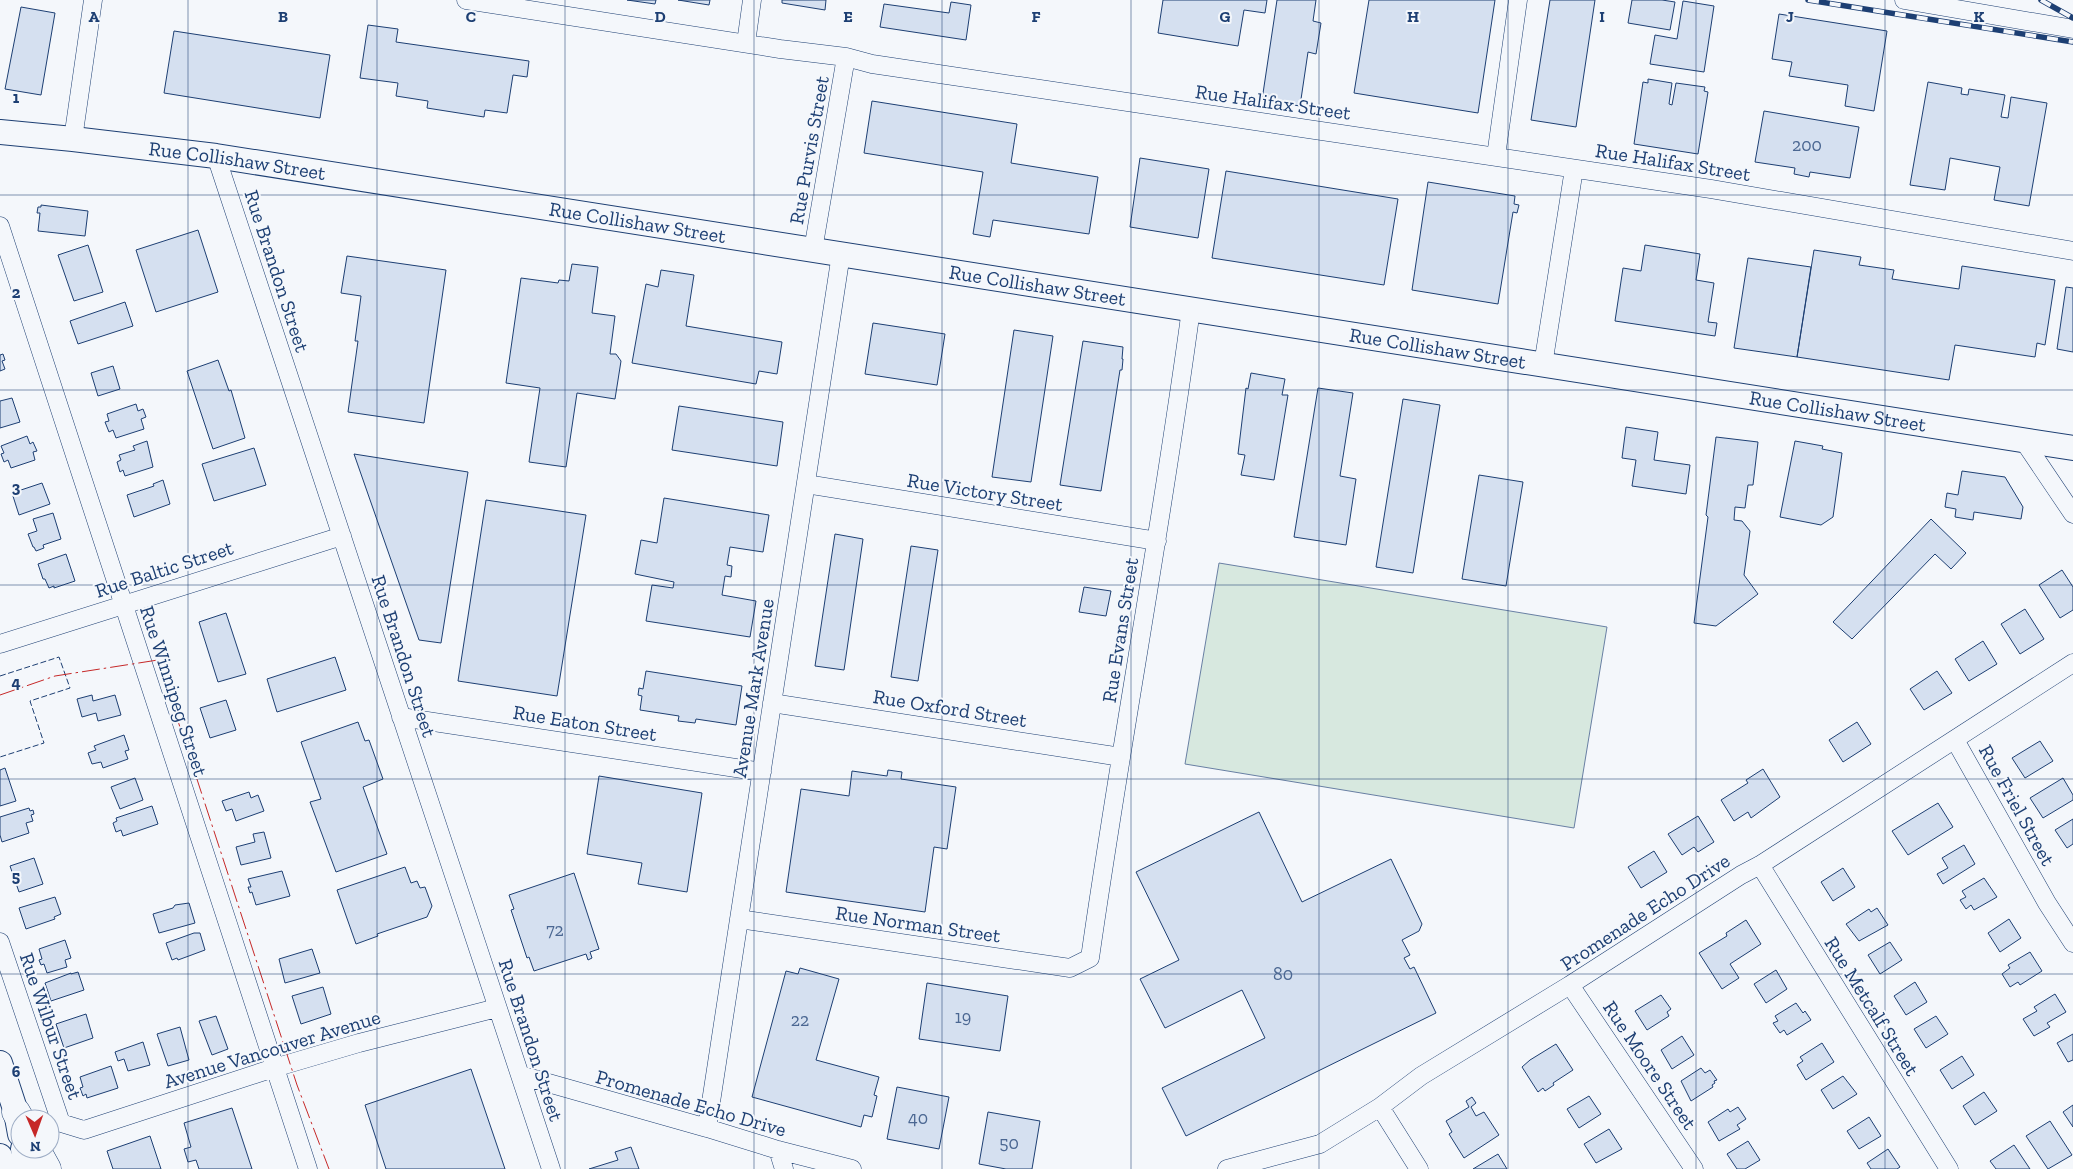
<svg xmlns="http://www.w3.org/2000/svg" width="2073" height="1169" font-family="'Zilla Slab',serif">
<rect width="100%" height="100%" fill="#f4f7fb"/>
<path fill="#d7e8df" stroke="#687fa3" d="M1219,563l388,64 -33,201 -389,-64z"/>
<path fill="#d5e0f0" stroke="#1d3f73" d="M627,0h29l-1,4z
M678,0h32l-1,5z
M782,0h44l-1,10 -43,-7z
M1163,0h104l-2,13 -21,-3 -6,36 -80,-13z
M1277,0h39l-3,21 8,2 -5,31 -8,-2 -8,54 -38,-6z
M1369,0h126l-17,113 -124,-20z
M1550,0h45l-19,127 -45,-7z
M1632,0h30l13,2 -5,28 -42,-7z
M1683,1l31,5 -10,66 -54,-8 5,-29 22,4z
M951,2l20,3 -5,35 -86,-13 4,-23 65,9z
M21,7l34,6 -14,82 -36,-6z
M1779,14l108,17 -13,80 -29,-5 3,-21 -59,-9 3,-14 -20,-3z
M368,25l30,4 -2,13 133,19 -2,16 -14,-2 -6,38 -22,-3 -1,7 -57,-9 1,-7 -32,-5 2,-13 -38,-5z
M174,31l156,24 -10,63 -156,-25z
M1648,79l24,4 -3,21 3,1 4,-22 29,4 -1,4 4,1 -10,62 -64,-10 9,-62 5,1z
M1928,82l34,6 -1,6 7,1 1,-6 36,6 -4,22 7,1 3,-21 36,6 -18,103 -35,-6 6,-33 -50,-9 -5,32 -35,-5z
M872,101l145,23 -6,39 87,14 -9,57 -96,-14 -3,17 -17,-3 10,-62 -119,-19z
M1764,111l95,16 -9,51 -40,-6 -1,5 -15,-3 1,-6 -40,-6z
M1140,158l69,11 -11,69 -68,-11z
M1226,171l172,28 -14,86 -172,-27z
M1428,182l87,14 -1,8 5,1 -2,8 -4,-1 -15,92 -86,-14z
M41,205l47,6 -3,25 -47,-5 2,-18h-3l1,-6h3z
M198,230l20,62 -62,20 -20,-62z
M88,245l15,47 -29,9 -16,-46z
M1645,245l55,9 -4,26 18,3 -6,39 9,1 -2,13 -100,-15 8,-53 18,3z
M1814,250l47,7 -2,8 35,5 -2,9 67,10 3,-23 93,14 -10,65 -8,-2 -2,14 -80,-12 -6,35 -152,-23z
M347,256l99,14 -22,153 -76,-11 10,-71h-3l6,-45 -20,-3z
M1748,258l63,9 -14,90 -63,-9z
M572,264l26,3 -6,46 23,3 -5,38h6l5,7 -6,38 -38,-6 -11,74 -37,-5 11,-74 -34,-5 15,-105 37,5 1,-3 10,1z
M661,270l33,5 -8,51 96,16 -5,32 -18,-3 -3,13 -124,-21 14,-79 12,3z
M2066,287l7,1v64l-16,-3z
M125,302l8,24 -55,18 -8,-23z
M873,323l72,11 -8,51 -72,-11z
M1014,330l39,6 -22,146 -39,-5z
M1083,341l40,6 -1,12h1l-1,11h-2l-19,121 -41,-6z
M3,354l2,6 -3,1 3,8 -5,2v-16z
M218,360l11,31 2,-1 14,48 -32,11 -26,-78z
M113,366l7,23 -22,7 -7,-23z
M1251,373l34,6 -3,16h6l-14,85 -33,-5 4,-20 -7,-1 8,-66 2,1z
M1318,388l35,5 -13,83 16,3 -10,66 -52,-8z
M12,398l8,24 -20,6v-27z
M1403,399l37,6 -27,168 -37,-6z
M136,404l2,7 5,-2 3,8 -5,2 3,10 -28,9 -3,-8 -4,2 -4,-10 4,-1 -2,-7z
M679,406l104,16 -6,44 -105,-16z
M1626,427l32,5 -4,28 36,5 -4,29 -54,-8 4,-26 -14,-2z
M27,436l3,8 3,-2 4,9 -4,1 2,8 -24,8 -3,-8 -4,2 -3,-8 3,-1 -3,-7z
M1716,437l42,5 -5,43h-5l-3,23 -10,-1 -1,13 8,1 8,10 -6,44 14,19 -42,32 -22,-3 14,-106 -2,-2z
M147,441l6,26 -28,9 -2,-6 -3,2 -3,-10 4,-2 -2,-5 16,-5 -2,-4z
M1795,441l28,5 -1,3 20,4 -9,64 -12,8 -41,-8z
M254,448l12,37 -52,16 -12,-37z
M354,454l114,18 -27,171 -22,-3z
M1962,471l43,6 18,30 -2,12 -47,-7 -1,8 -18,-3 1,-8 -11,-2 2,-14 11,2z
M1479,475l44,7 -17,104 -44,-7z
M163,480l7,24 -36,13 -7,-22 27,-9 -1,-2z
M42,483l8,21 -31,11 -7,-22z
M664,498l105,17 -6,37 -33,-5 -3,18 5,1 -1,11 -6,-1 -3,19 34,6 -6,36 -104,-16 6,-36 21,3 1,-6 -39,-8 6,-34 16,3z
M486,500l100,15 -29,181 -99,-15z
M53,513l8,26 -18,6 1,3 -8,3 -2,-4h-1l-5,-13 9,-3 -4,-12z
M1931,519l35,34 -15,16 -16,-15 -83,85 -19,-17z
M835,534l28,5 -19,131 -29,-4z
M911,546l27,4 -20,131 -27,-4z
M66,554l9,27 -21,7v-2l-5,2 -4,-9h-2l-5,-15z
M2062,570l11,17v23l-13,8 -21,-33z
M1084,587l27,4 -5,25 -27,-4z
M2025,609l19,30 -24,15 -19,-30z
M226,613l20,61 -28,8 -19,-60z
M1983,641l14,23 -28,17 -14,-22z
M335,657l11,33 -69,22 -10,-33z
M646,671l96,15 -6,39 -40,-6 -1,4 -17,-2 1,-5 -39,-6 2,-14 -4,-1 1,-7 4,1z
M1937,671l15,22 -28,17 -14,-21z
M92,695l1,6 22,-6 6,20 -23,6 -2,-8 -14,4 -5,-18z
M226,700l10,30 -26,8 -10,-30z
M358,722l7,19 4,-1 14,39 -20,8 24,67 -51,18 -26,-70 11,-3 -20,-57z
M1857,722l14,22 -28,18 -14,-22z
M124,735l5,15 -4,1 3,8 -25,9 -2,-6 -9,2 -4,-11 8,-3 -2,-4z
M2040,741l13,20 -28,17 -13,-20z
M5,768l11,33 -16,5v-36z
M1763,769l17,28 -29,21 -3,-6 -14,9 -13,-21 27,-17 -2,-3z
M888,770l14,2 -1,7 55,8 -9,62 -13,-2 -9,65 -139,-20 15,-103 48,7 3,-25 35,5z
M599,776l103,17 -15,99 -49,-8 4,-21 -55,-9z
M135,778l8,22 -23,9 -9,-22z
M2063,778l10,17v5l-30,18 -13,-20z
M249,792l2,6 7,-3 6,16 -28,10 -4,-12 -6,2 -4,-10z
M1938,803l15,24 -45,28 -16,-24z
M152,806l6,18 -35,12 -2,-6 -5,2 -3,-9 4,-2 -1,-3z
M29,808l1,3 3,-1 1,4 -3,1 2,6 -7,2 3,10 -27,9 -2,-7v-18z
M1259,812l43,90 89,-43 31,65 -3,7 -17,9 8,15 -6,3 6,11 4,-2 22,46 -250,123 -24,-48 103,-50 -23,-48 -77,38 -25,-49 39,-19 -43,-88z
M1698,816l16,26 -16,10 -4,-5 -12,8 -14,-21z
M2073,819v25l-6,4 -12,-18z
M264,832l7,26 -30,7 -5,-18 19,-5 -2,-8z
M1964,845l11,19 -32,20 -6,-10 11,-6 -6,-10z
M1654,851l13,21 -26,16 -13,-21z
M34,858l9,26 -24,8 -9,-26z
M405,867l6,16 6,-2 3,7 5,-1 7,19 -5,11 -50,17 1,2 -22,8 -19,-54z
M1843,868l12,19 -22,14 -12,-19z
M282,871l8,25 -34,9 -4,-13 -2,1 -2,-6h3l-3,-8z
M574,873l25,76 -9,3 2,6 -4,2 -2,-6 -52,17 -5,-14 -2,1 -16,-48 3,-1 -5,-14z
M1984,878l13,19 -23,13 -3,-5 -5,4 -6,-9 6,-3 -4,-6z
M55,897l6,17 -7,3 1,2 -29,10 -7,-21z
M189,903l6,20 -36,10 -6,-19 20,-6 2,-3z
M1877,908l11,17 -29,16 -13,-17 23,-15 2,3z
M2009,919l12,19 -21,14 -12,-19z
M1746,920l15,24 -31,20 9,14 -17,11 -23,-36 28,-17 -1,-3z
M194,933h6l5,17 -27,10 -1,-2 -5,2 -6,-17z
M65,940l6,18 -6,2 2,7 -20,6 -3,-9 -3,1 -2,-5 3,-1 -3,-10z
M1890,942l12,18 -22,14 -12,-19z
M312,949l8,24 -35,10 -6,-24z
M2030,952l12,19 -22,14 -2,-3 -8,5 -8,-13 8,-6 -2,-3z
M800,968l39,11 -23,81 63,17 -5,18 3,1 -5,21 -8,-2 -3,12 -109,-30 34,-126 12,3z
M1776,970l11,19 -21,14 -12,-19z
M78,972l6,18 -33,11 -6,-18 26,-10v1z
M1915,982l12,20 -21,13 -12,-19z
M927,983l81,13 -8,55 -81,-12z
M323,987l8,27 -30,10 -9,-28z
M2055,994l11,18 -19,11 3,4 -16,9 -11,-17 14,-8 -3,-4z
M1661,995l10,14 -4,3 2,4 -22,14 -12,-19z
M1796,1003l7,10 2,-2 6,9 -24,15 -3,-5 -4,3 -7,-10 5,-2 -3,-5z
M86,1014l7,24 -29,10 -8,-24z
M216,1016l12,33 -16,6 -13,-34z
M1936,1016l12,18 -22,14 -12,-19z
M180,1027l9,33 -21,6 -11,-32z
M2073,1034v26l-5,2 -11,-19z
M1682,1036l12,19 -22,14 -11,-19z
M143,1042l7,23 -22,6 -4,-12 -6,2 -3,-9z
M1822,1043l12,19 -28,18 -9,-15 6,-4 -3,-4z
M1556,1044l17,26 -20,13 1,2 -9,6 -2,-3 -5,4 -16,-25 8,-7z
M1962,1056l12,19 -22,14 -12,-19z
M111,1066l7,22 -31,10 -1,-4 -3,2 -3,-8 3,-1 -3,-10z
M1701,1068l4,5 5,-3 7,10 -3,1 1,2 -3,2 1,2 -22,14 -10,-20z
M471,1069l34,100h-119l-21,-64z
M1843,1076l14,18 -24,15 -12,-19z
M897,1087l52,10 -10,52 -52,-10z
M1984,1092l13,19 -22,14 -12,-19z
M1589,1096l12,18 -22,14 -12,-19z
M1472,1097l4,6 -5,4 5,9 8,-4 15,23 -35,23 -15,-24 3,-2 -6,-11 23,-14 -3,-6z
M2073,1105v22l-10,-15z
M1738,1107l8,12 -9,6 3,4 -21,12 -11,-19 20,-13 2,3z
M232,1108l20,61h-53l-3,-9 -8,2 -4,-13 7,-2 -7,-24z
M988,1112l52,9 -8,48h-26l-27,-5z
M1869,1117l12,19 -22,13 -12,-18z
M2050,1121l22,34 -24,14 -22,-33z
M1609,1129l13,20 -26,14 -12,-19z
M150,1136l11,33h-48l-6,-18z
M1748,1141l12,19 -15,9h-8l-10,-15z
M2014,1145l16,24h-34l-6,-8z
M631,1147l8,22h-50l29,-9 -3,-8z
M1888,1149l12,18 -3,2h-26l-4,-6z
M1498,1154l9,15h-34z"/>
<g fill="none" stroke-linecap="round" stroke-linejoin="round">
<defs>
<path id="street" d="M466,0l314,49 66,8 26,7 839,125 362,62
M1904,0l169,29
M746,43l6,-43
M73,139l20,-139
M216,156l335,1013
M1496,156l22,-156
M0,226l308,943
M813,250l33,-193
M1543,365l31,-196
M2023,440l50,74
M806,484l351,57
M0,644l342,-108
M772,703l349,54
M401,717l361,55
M1955,740l92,163 26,40
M1760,865l189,304
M739,919l331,49 20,-10c31,-217 72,-432 101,-649
M0,942l61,181 23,7 190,-62 85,-25 138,-35
M1570,985l124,184
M520,1075l187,53 71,22 74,19
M1380,1107l39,62
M707,1128l134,-874
M778,1150l6,19
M1227,1169l93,-25 60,-37 41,-31 149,-91 171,-110 19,-10 313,-202"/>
<g id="secondary">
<path id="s1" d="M0,132l73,7 143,17 1857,292"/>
<path d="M0,1063l16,49 4,22"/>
<path d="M23,1149l3,20"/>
<path d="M0,1156l4,13"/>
</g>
<path id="primary" d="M16,1112l4,7
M36,1149l11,20"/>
</defs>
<use href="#street" stroke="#1d3f73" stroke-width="19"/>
<use href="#secondary" stroke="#1d3f73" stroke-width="26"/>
<use href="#primary" stroke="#1d3f73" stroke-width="29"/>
<use href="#street" stroke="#f4f7fb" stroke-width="18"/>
<use href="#secondary" stroke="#f4f7fb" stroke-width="24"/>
<use href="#primary" stroke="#f4f7fb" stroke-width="28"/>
<defs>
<path id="rail" d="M1808,0l265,42
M2041,0l32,18"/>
</defs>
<use href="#rail" stroke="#1d3f73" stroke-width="5.5"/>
<use href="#rail" stroke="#f4f7fb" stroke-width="4" stroke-dasharray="11" stroke-linecap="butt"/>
<path stroke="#1d3f73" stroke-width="1" stroke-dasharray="6 2.5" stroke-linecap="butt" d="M0,676l59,-19 11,31 -40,13 14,42 -44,14"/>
<path stroke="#c62828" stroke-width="1" stroke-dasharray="18 4 2.5 4" stroke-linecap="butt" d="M0,695l55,-19 103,-16 139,425 32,84"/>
</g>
<path fill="none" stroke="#1d3f73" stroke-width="1" stroke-opacity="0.55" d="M188,0v1169M377,0v1169M565,0v1169M754,0v1169M942,0v1169M1131,0v1169M1319,0v1169M1508,0v1169M1696,0v1169M1885,0v1169M0,195h2073M0,390h2073M0,585h2073M0,779h2073M0,974h2073"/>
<g text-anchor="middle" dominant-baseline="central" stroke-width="4" stroke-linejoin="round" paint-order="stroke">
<g font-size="18" fill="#4b6792">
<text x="1807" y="145">200</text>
<text x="555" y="930">72</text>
<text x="1283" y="974">80</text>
<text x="963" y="1017">19</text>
<text x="800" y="1020">22</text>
<text x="918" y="1118">40</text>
<text x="1009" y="1143">50</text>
</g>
<g font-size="20" fill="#1d3f73" stroke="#f4f7fb">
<text transform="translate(1273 102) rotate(8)">Rue Halifax Street</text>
<text transform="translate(809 150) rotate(-80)">Rue Purvis Street</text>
<text stroke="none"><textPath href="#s1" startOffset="239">Rue Collishaw Street</textPath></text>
<text transform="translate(1673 162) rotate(9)">Rue Halifax Street</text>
<text stroke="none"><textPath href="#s1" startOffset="644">Rue Collishaw Street</textPath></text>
<text transform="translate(277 271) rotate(72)">Rue Brandon Street</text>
<text stroke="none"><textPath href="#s1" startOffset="1049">Rue Collishaw Street</textPath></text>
<text stroke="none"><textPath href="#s1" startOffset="1454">Rue Collishaw Street</textPath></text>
<text stroke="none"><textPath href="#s1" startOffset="1859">Rue Collishaw Street</textPath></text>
<text transform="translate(985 492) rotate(9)">Rue Victory Street</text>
<text transform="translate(164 569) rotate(-18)">Rue Baltic Street</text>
<text transform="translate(1120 630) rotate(-81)">Rue Evans Street</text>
<text transform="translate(404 656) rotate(72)">Rue Brandon Street</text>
<text transform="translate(753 688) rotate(-81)">Avenue Mark Avenue</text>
<text transform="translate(174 691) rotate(72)">Rue Winnipeg Street</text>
<text transform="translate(950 708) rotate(9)">Rue Oxford Street</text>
<text transform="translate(585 723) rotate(9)">Rue Eaton Street</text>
<text transform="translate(2017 805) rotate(61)">Rue Friel Street</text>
<text transform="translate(1645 912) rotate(-33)">Promenade Echo Drive</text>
<text transform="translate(918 924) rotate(8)">Rue Norman Street</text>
<text transform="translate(1872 1006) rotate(58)">Rue Metcalf Street</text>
<text transform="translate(51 1026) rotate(71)">Rue Wilbur Street</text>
<text transform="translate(531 1040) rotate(72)">Rue Brandon Street</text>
<text transform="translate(272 1049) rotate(-17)">Avenue Vancouver Avenue</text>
<text transform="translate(1650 1065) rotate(56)">Rue Moore Street</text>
<text transform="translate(691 1103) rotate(16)">Promenade Echo Drive</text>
</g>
</g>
<g font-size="16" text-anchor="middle" font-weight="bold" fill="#1d3f73" stroke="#f4f7fb" stroke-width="4" stroke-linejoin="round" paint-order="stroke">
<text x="94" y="22">A</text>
<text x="283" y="22">B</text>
<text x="471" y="22">C</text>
<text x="660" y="22">D</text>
<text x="848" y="22">E</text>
<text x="1036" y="22">F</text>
<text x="1225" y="22">G</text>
<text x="1413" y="22">H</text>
<text x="1602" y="22">I</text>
<text x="1790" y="22">J</text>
<text x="1979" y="22">K</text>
<text x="16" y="103">1</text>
<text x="16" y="298">2</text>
<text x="16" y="493">3</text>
<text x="16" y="688">4</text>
<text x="16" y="882">5</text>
<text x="16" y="1077">6</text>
</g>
<g transform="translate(35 1134) rotate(178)"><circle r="24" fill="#f4f7fb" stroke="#9eadc5"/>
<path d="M0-4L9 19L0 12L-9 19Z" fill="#c62828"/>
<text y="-8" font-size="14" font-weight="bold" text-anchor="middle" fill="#1d3f73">N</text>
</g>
</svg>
